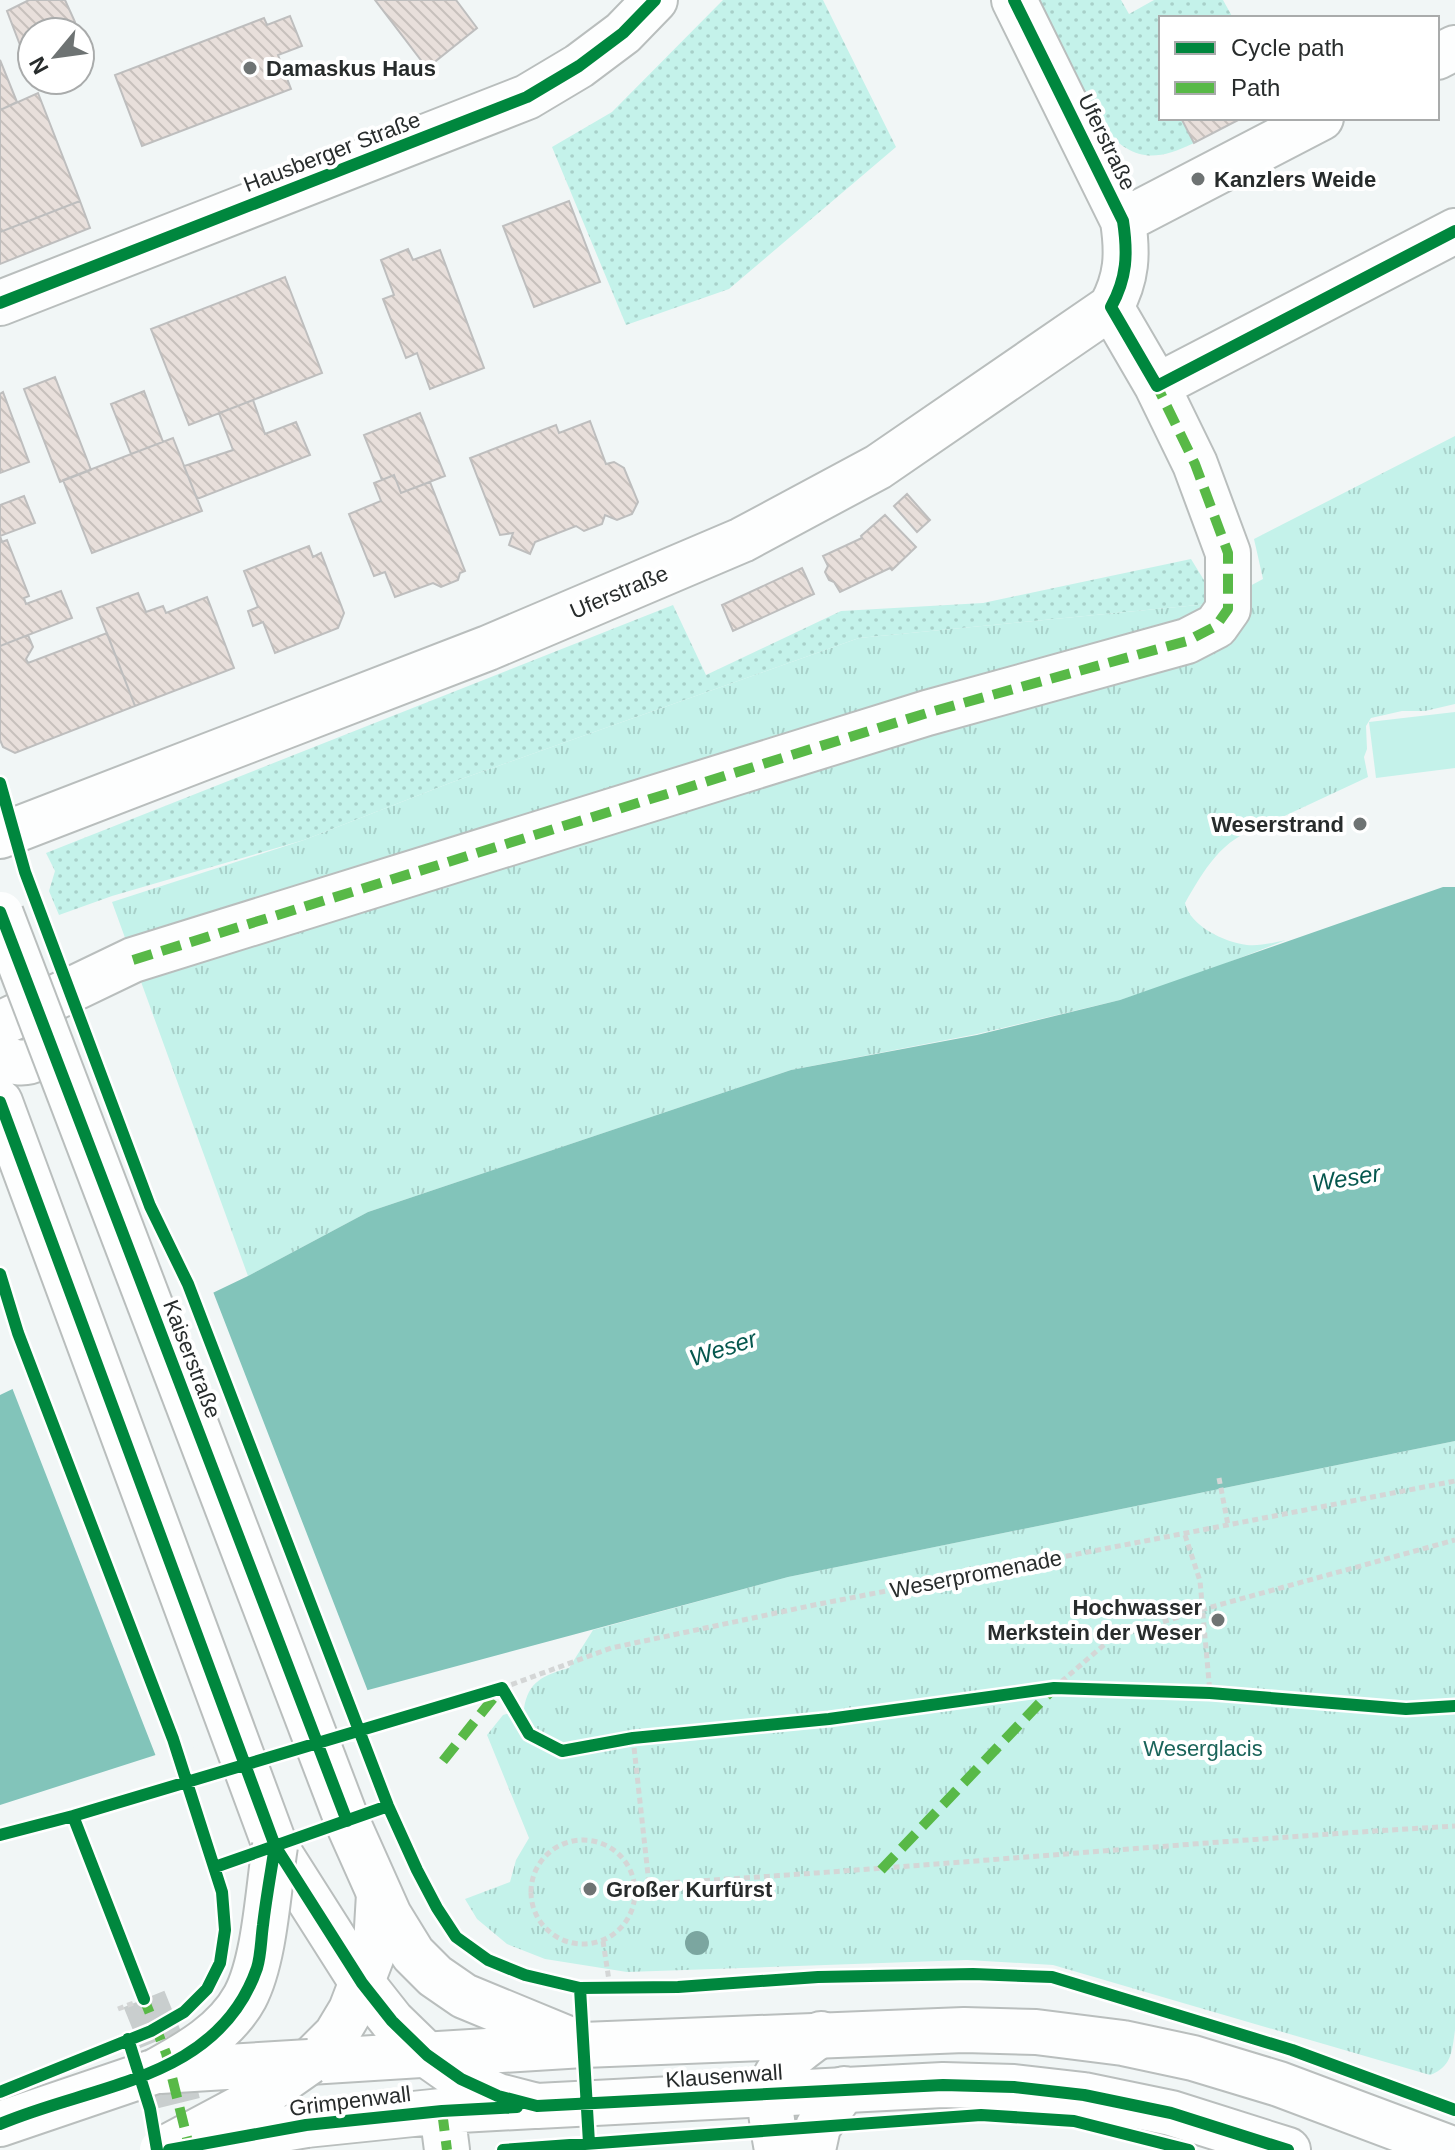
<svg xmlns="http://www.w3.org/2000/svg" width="1455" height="2150" font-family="Arial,sans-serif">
<defs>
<pattern id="grass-dots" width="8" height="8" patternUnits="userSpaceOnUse" patternTransform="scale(2)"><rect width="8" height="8" fill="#c4f2ea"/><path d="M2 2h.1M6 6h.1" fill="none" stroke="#a8d0c9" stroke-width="1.8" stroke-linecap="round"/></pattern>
<pattern id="park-tufts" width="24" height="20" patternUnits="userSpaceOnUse" patternTransform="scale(2)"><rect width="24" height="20" fill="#c4f2ea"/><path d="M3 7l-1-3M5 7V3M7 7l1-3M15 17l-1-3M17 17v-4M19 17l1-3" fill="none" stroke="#a8d0c9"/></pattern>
<pattern id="building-back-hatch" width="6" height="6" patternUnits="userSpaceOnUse" patternTransform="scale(2)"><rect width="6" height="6" fill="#e8dfdb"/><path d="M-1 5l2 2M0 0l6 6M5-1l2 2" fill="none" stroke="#c7c0bc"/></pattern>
</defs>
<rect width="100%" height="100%" fill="#f1f6f6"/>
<path fill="url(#grass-dots)" d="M723,0h100l73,147 -167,142 -103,36 -74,-178 60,-35z
M1037,0h84l8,14 25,-14h69l10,18h-72v100h20l13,25c-39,19 -63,19 -92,-18z
M1191,559l27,44 -359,35 -409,145 -146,57 -192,56 -53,19 -10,-24 6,-20 -9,-18 627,-248 33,70 135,-64 142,-8z"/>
<path fill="url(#park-tufts)" d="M1455,436v268l-30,7h-23l-31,7 -5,8 1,23 -3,8 4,20 -107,50c-39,11 -57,43 -76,76 5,23 39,39 62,42 13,1 26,-2 39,-5l-90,35 -76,25 -143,34 -186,36 -423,142 -120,64 -136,-374 192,-62 146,-57 409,-145 359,-35 45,-24 -9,-40z
M1455,1441v589c-3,21 -3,37 -25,45l-377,-110 -86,-5 -340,12 -82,-13 -38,-15 -30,-25 -12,-20 45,-17 6,-22 13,-22 -42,-103 16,-20 21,-6c4,-28 20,-34 45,-41l24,-38 195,-53z"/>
<path fill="#c4f2ea" d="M1455,712v56l-79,10 -7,-56z"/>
<path fill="#82c4ba" d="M1443,887h12v554l-667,136 -483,130 -305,98v-410l248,-119 120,-64 423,-142 186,-35 143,-35z"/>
<path fill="#f1f6f6" d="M212,1289l157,405 -63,17 -149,48 -146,-374z"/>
<path fill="url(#building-back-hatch)" stroke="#bebebe" stroke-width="2" d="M29,0h36l10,22 -23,10h-20v8l-12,5 -13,-34z
M375,0h81l21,28 -50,40z
M290,16l12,30 -24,9 13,34 -149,57 -27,-71 149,-57 3,7z
M0,60l17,42 -17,8z
M38,93l42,108 -80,31v-122z
M1181,118h61l-48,25z
M80,201l10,27 -90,36v-32z
M569,201l31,81 -66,25 -31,-81z
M408,249l5,11 27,-10 44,118 -54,21 -13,-36 -11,5 -23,-59 11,-4 -13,-35z
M285,277l37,96 -133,52 -38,-96z
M55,377l36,93 -31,12 -36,-93z
M144,391l19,51 -32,12 -20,-50z
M3,392l26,70 -29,11v-79z
M253,400l12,34 31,-12 14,33 -113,44 -13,-33 49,-16 -14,-37z
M420,413l25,63 -44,17 -7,-18 -12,5 -18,-45z
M590,421l16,43 8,-2 10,6 14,34 -6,12 -15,6 -12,-5 -3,9 -18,7 -8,-5 -41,16 -5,12 -21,-9 4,-12 -13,2 -30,-77 86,-33 3,8z
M173,438l29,73 -110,42 -29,-73z
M394,475l7,18 29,-11 35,89 -5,2 -2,7 -17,7 -8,-4 -38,14 -10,-25 -11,4 -25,-62 32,-13 -7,-18z
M907,494l23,26 -13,12 -23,-26z
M24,496l11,27 -35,13v-31z
M885,515l31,32 -24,23 -2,-2 -50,24 -6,-10 -5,-2 -4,-8 3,-6 -5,-10 39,-18 -1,-2z
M0,536l2,6 5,-2 22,56 -5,2 2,6 35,-13 11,27 -72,28z
M309,546l4,11 8,-4 23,60 -6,15 -63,25 -12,-31 -10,4 -5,-15 10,-4 -14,-36z
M802,568l12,26 -81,37 -11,-26z
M138,593l8,19 17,-6 3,7 41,-16 27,71 -99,38 -38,-98z
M107,633l28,73 -120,47 -12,-6 -3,-7v-94l28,-11 5,12 -7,12 2,4z"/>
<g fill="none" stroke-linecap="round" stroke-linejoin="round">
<path stroke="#c9cece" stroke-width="44" stroke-dasharray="44 22" stroke-linecap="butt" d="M144,1999l22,54 24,97"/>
<defs>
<path id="minor" d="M1437,57l18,-9
M1123,221l198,-103
M1157,386l298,-155
M0,836l488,-188 254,-108 136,-73 233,-160c16,-29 17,-53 12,-86l-109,-221
M0,1024l133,-64 794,-247 260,-72 29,-15 12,-17v-56l-33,-89 -38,-78 -46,-79
M309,2062l274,-17
M309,2062l27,-27 15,-25 25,-65 3,-51
M442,2111l5,39
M0,2124l156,-53
M306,2125l136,-14 92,-5
M777,2150c-12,-66 -13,-76 44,-116
M813,2150l5,-23 26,-38"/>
<path id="major" d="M0,303l527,-206 52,-31 44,-33 32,-33
M0,1057c26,13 52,3 44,-30
M0,1102l275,744 87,137 30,38 35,34 34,24 37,17 39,10 406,-21 71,2 70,8 87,18 117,37
M347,1821l42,94 24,39 22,22 29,20 119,49 381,-15 72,2 87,11 70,15 86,26 176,66"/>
</defs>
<use href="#minor" stroke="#b9bebd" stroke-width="48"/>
<use href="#major" stroke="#b9bebd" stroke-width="48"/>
<path stroke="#d4d6d6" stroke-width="5" stroke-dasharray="6 4" stroke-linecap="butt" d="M1219,1478l9,47
M1185,1535l15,46 10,112
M502,1688l109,-40 203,-43 641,-124
M1054,1688l58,-50 92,-29 251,-69
M633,1738l16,146
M531 1892a52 52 0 1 1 104 0a52 52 0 1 1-104 0Z
M635,1889l14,-5c269,-16 537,-42 806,-58
M603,1941l7,46
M118,2009l26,-10"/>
<use href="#minor" stroke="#fdfefe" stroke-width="44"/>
<use href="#major" stroke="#fdfefe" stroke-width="44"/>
<defs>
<path id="minor-bridge" d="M156,2071c33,-18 70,-39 89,-74 20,-38 23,-107 30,-151
M160,2071l149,-9
M199,2144l107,-19
M162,2150l90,-48 57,-40"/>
<path id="major-bridge" d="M1,914l346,907"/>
</defs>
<use href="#minor-bridge" stroke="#b9bebd" stroke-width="48" stroke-linecap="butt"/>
<use href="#major-bridge" stroke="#b9bebd" stroke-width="48" stroke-linecap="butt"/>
<use href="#minor-bridge" stroke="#fdfefe" stroke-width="44"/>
<use href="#major-bridge" stroke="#fdfefe" stroke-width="44"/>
<path stroke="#58b947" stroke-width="10" stroke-dasharray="20 10" stroke-linecap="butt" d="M133,960l794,-247 260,-72 29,-15 12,-17v-56l-33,-89 -38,-78
M443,1761l56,-70
M881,1870l173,-182
M142,1994l24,59 24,97
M442,2111l5,39"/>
<defs>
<path id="cycleway" d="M1014,0l109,221c5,33 4,57 -12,86l46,79 298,-155
M0,303l527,-206 52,-31 44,-33 32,-33
M0,783l25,89 125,334 38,78 200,522 29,64 20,38 19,29 32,23 37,15 55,13 98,-1 140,-10 155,-3 79,3 240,73 163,60
M0,912l347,909
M0,1102l275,744 87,137 30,38 35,34 34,24 37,17 39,10 406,-21 71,2 70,8 87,18 117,37
M0,1274l18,59 155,406 49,153 3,38 -5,33 -13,26 -23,23 -33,19 -151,61
M502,1688l27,46 33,17 71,-13 196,-19 225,-31 156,5 196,16 49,-3
M73,1816l71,183
M0,1835l73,-19 429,-128
M215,1867l173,-61
M580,1988l9,155
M128,2039l22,70 7,41
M0,2124c93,-40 218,-43 257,-156 4,-13 4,-29 6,-43 3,-26 8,-53 12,-79
M169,2150l137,-25 136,-14 75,-4
M503,2150l478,-35 93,6 115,29"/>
</defs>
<use href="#cycleway" stroke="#fff" stroke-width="17"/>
<use href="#cycleway" stroke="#00873e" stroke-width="12"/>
</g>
<circle fill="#7ba6a0" cx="697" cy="1943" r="12"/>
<g fill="#6e7373" stroke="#fff" stroke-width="3">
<circle cx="250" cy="68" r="8"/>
<circle cx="1198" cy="179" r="8"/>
<circle cx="1360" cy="824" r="8"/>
<circle cx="1218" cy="1620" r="8"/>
<circle cx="590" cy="1889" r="8"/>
</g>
<g text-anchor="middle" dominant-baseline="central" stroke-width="8" stroke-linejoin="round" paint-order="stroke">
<g font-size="22" font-weight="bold" fill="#282c2c" stroke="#fff" text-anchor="start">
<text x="266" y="68">Damaskus Haus</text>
<text x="1214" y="179">Kanzlers Weide</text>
<text x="1344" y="824" text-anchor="end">Weserstrand</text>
<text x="1202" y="1607" text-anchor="end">Hochwasser<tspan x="1202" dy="25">Merkstein der Weser</tspan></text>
<text x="606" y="1889">Großer Kurfürst</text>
</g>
<g font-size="22" fill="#282c2c" stroke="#fff">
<text transform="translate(1107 142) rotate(64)">Uferstraße</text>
<text transform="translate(332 152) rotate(-21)">Hausberger Straße</text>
<text transform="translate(619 592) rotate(-23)">Uferstraße</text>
<text transform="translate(192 1359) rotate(69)">Kaiserstraße</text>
<text transform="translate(976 1574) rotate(-11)">Weserpromenade</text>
<text transform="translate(724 2076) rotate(-4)">Klausenwall</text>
<text transform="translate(350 2101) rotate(-7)">Grimpenwall</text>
</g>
<g font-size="22" fill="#1a645a" stroke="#fff">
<text x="1203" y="1748">Weserglacis</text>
</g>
<g font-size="24" font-style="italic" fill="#05574e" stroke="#fff">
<text transform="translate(1346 1178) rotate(-9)">Weser</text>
<text transform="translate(723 1348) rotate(-18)">Weser</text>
</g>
</g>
<rect x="1159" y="16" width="280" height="104" fill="#ffffff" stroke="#a9abab" stroke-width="2"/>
<rect x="1175" y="42" width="40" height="12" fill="#00873e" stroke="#a9abab" stroke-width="2"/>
<text x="1231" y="56" font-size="24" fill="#282c2c">Cycle path</text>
<rect x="1175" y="82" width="40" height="12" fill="#58b947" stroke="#a9abab" stroke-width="2"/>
<text x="1231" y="96" font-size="24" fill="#282c2c">Path</text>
<g transform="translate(56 56) rotate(241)"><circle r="38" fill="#ffffff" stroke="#a9abab" stroke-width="2"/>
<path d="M0-6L14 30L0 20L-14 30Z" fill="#6e7373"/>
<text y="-12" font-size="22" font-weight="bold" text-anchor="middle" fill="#282c2c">N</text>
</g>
</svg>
